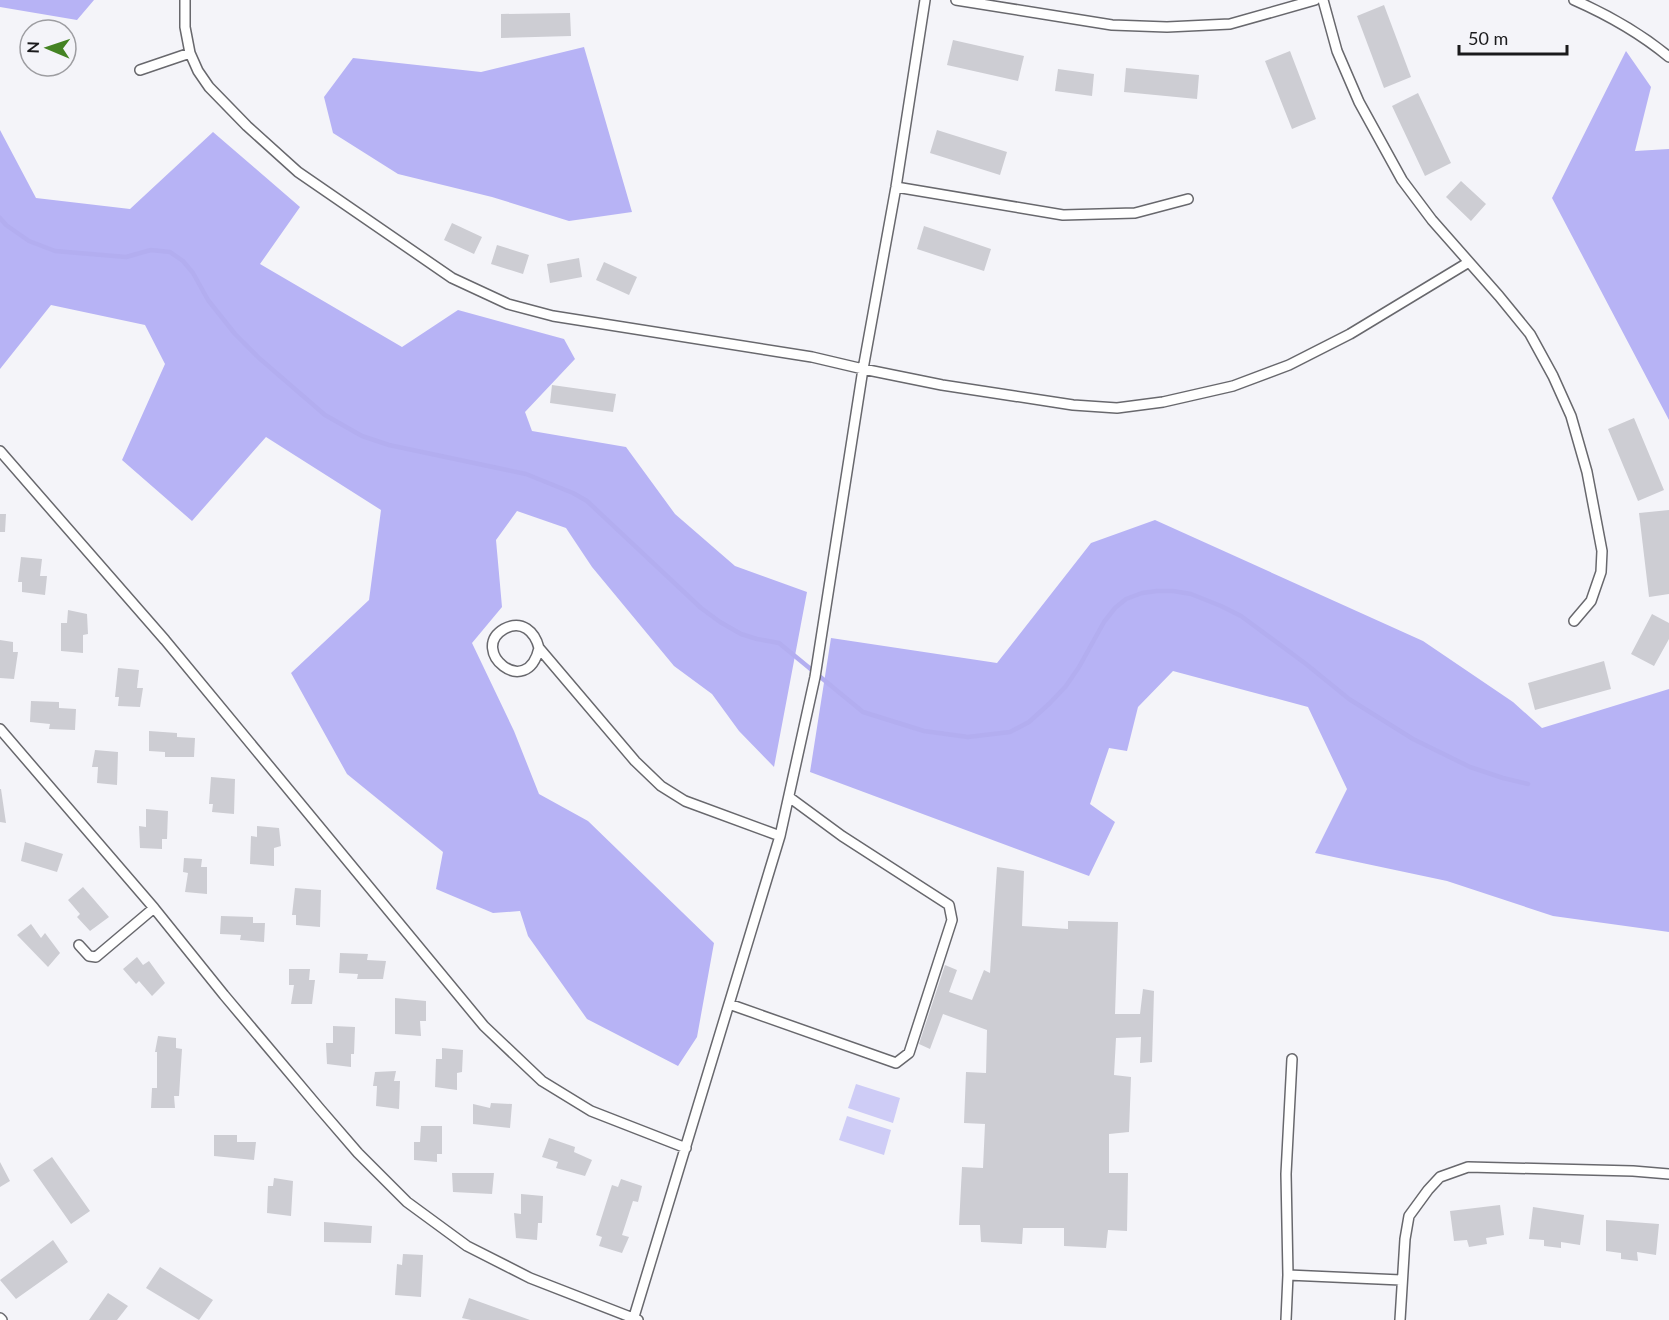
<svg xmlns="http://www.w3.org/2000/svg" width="1669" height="1320" font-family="Lato,sans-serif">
<rect width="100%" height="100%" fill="#f4f4f9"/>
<path fill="#ceccf6" d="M856,1084l44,14 -7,25 -45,-15z
M847,1116l44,14 -7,25 -45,-15z"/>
<path fill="#b7b3f5" d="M0,0h94l-17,20 -77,-13z
M584,47l48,165 -63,9 -77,-24 -94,-23 -65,-41 -9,-36 29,-39 128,14z
M1626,51l25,36 -16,64 34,-2v271l-117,-222z
M0,130l36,68 94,11 83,-77 87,75 -40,57 142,83 56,-37 106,29 11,20 -50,53 7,19 94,16 49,67 60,52 72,26 -33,175 -35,-36 -27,-37 -38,-28 -82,-99 -26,-39 -49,-17 -21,29 6,67 -30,36 42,88 25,63 49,27 126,122 -17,94 -19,29 -91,-47 -59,-83 -8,-25 -27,2 -57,-24 7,-37 -96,-78 -56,-101 78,-73 12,-90 -115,-73 -74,84 -70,-61 43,-96 -20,-39 -94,-20 -51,64z
M1155,520l268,121 90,61 29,26 127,-39v243l-116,-16 -106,-35 -132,-28 32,-64 -39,-82 -135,-36 -35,36 -11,44 -18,-3 -19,56 25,18 -26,54 -279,-104 21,-134 166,25 94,-120z"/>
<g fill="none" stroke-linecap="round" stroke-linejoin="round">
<path stroke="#b3aef0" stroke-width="4.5" d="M0,218l6,7 23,16 26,10 71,6 25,-7 19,2 13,9 10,12 15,27 27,34 24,24 66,57 37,21 27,9 137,29 47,19 14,8 114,107 19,14 21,12 16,5 22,4 84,69 61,19 44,6 42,-5 19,-10 21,-19 16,-17 13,-19 25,-45 11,-14 11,-9 16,-6 15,-2h16l18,3 30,12 20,10 65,48 43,35 64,40 57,28 33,11 25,6"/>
</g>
<path fill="#cdcdd3" d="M1384,5l27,72 -27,11 -27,-72z
M570,13l1,23 -70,2v-24z
M953,40l71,16 -6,25 -71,-16z
M1290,51l26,68 -24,10 -27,-68z
M1126,68l73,7 -2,24 -73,-7z
M1058,69l36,5 -2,22 -37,-5z
M1418,93l33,70 -26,13 -33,-70z
M937,130l70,22 -7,23 -70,-22z
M1461,181l25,23 -15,17 -25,-24z
M452,223l30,14 -8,17 -30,-14z
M924,226l67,23 -7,22 -67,-22z
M497,245l32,10 -6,19 -32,-10z
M579,258l3,19 -32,6 -3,-19z
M604,262l33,15 -8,18 -33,-15z
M552,385l64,9 -3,18 -63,-9z
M1634,418l30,72 -26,11 -30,-72z
M1669,510v84l-20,3 -10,-84z
M0,514h6l-1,18h-5z
M21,557l21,2 -2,17h7l-2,19 -23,-3v-10h-4z
M68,610l19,4 1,20 -5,1v18l-22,-2v-28h6z
M1652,614l17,9v16l-15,27 -23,-12z
M0,640l13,2v10h5l-4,27 -14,-1z
M1604,661l7,28 -76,21 -7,-27z
M118,668l21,2 -2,18h6l-3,19 -22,-1 1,-9h-4z
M31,701l28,1v6l17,1 -1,21 -26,-1 1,-5 -20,-2z
M149,731l28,2v4l18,1 -1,19h-29v-5l-16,-1z
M95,750l23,2 -1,33 -20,-2 1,-16h-6z
M211,777l24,2 -1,35 -22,-2 1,-8h-4z
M0,789h1l5,34 -6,-1z
M146,809l22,2 -1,28h-5v10l-22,-1 -1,-22 7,1z
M257,826l22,2 2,18 -7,2v18l-24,-2 1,-28 6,1z
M25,842l38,12 -6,18 -36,-11z
M184,858l18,1 -1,8h6v27l-22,-2 3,-19 -5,-1z
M997,867l27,4 -2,55 46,3v-8l50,1 -3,92h25l3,-25 11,2 -2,71 -12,1 1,-26 -25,1 -2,37 17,2 -2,55 -20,2v39h19l-1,58 -19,-1 -2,18 -42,-2v-18h-41l-1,16 -41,-2 -1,-17h-21l3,-58 21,1 2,-44 -21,-1 2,-51 20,1 1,-43 -44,-16 -13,35 -11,-5 26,-79 12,5 -8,22 23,8 12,-30 6,3z
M83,887l26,30 -19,14 -13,-14 3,-3 -12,-14z
M295,888l26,2 -1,37 -24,-2v-10h-4z
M221,916l32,1v6h12l-1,19 -24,-2 1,-5 -21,-1z
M31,924l10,14 4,-5 15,20 -12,14 -31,-32z
M340,953l28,1 -1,6 19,1 -3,18h-26l1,-5 -19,-1z
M137,957l6,8 6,-4 16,22 -13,13 -13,-15 -3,3 -13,-15z
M289,969h21l-1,11h6l-3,24h-21l3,-19h-5z
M395,998l31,3v20h-6l1,15 -26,-2z
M333,1026l22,1 -1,27h-3v13l-24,-3 -1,-21h7z
M158,1036l18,2v10l6,1 -3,47h-5l1,12h-24l1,-20h5v-36h-2z
M442,1048l21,2 -1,22 -5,1v17l-22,-3 1,-28h6z
M396,1071l-2,10h6l-1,28 -23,-3 1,-20h-4l2,-14z
M491,1103l21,1 -2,24 -37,-4v-20l17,4z
M421,1126h21v28h-5v8l-23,-2v-18h6z
M214,1135h23v7h19l-2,18 -40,-4z
M549,1138l26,9 -1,5 18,8 -7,16 -29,-8 2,-6 -16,-5z
M52,1157l38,54 -19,13 -38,-54z
M0,1162l10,19 -10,6z
M452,1173h42l-2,21 -39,-2z
M274,1178l19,3 -2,35 -24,-3 1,-27h5z
M621,1179l21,7 -4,16 -5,-1 -11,34 7,2 -7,16 -23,-7 3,-9 -6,-2 16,-50 6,2z
M521,1194l22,2 -1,27h-4l-1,17 -21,-2 -2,-25 7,1z
M1500,1205l4,30 -18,3 1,6 -18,3 -2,-7 -13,1 -4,-30z
M1533,1207l51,8 -4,30 -19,-3v6l-17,-2v-6l-15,-1z
M1606,1220l53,4 -3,31 -19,-3 1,9 -17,-2v-6l-15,-2z
M324,1222l48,4 -1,17 -47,-1z
M53,1240l15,22 -52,37 -16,-19z
M403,1254l20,1 -2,42 -26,-2 2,-31 5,1z
M160,1267l53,33 -14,20 -53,-32z
M108,1293l20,13 -11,14h-28z
M469,1298l61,22h-59l-9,-2z"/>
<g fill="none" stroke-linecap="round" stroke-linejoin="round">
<defs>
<path id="service" d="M185,0v27l5,26 8,18 11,16 38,39 51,46 154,106 56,26 45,12 259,41 51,12 79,16 131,20 44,3 46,-6 70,-16 56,-21 61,-31 119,-72
M956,0l156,25 55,2 63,-3 85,-24
M1323,0l14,51 22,51 43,78 30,40 67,76 31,38 23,42 18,40 16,56 15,79 -1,21 -10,29 -17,20
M1574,0c34,15 66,33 95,57
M140,70l50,-17
M896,187l167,28 72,-2 53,-14
M0,451l165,189 319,386 58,55 49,30 95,37
M539,648c-12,53 -71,2 -35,-19 18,-10 31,3 35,19l96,113 26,25 24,15 95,35
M0,729l154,179 70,87 96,114 38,44 49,49 60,44 63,32 108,42
M79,945l10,11 7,1 58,-49
M729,1004l167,59 13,-10 43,-133 -3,-15 -107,-69 -53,-39
M1288,1275l113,5
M0,1318l2,2
M633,1320l147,-484 35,-159 48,-308 33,-182 29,-187
M1286,1320l2,-45 -2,-101 6,-115
M1400,1320l5,-81 4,-23 19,-26 12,-13 28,-10 165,4 36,3"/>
</defs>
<use href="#service" stroke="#68686d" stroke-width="12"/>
<use href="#service" stroke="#fff" stroke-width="9"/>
</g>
<g transform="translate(48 48) rotate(272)"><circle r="28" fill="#f4f4f9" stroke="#9d9da1" stroke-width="1.5"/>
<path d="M0-4.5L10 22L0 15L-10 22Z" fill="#448323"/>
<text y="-9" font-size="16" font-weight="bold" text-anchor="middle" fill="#1a1a1c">N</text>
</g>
<path d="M1459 45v9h108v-9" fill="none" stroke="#1a1a1c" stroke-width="3"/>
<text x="1468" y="45" font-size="18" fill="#1a1a1c" stroke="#f4f4f9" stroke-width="4.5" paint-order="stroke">50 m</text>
</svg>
